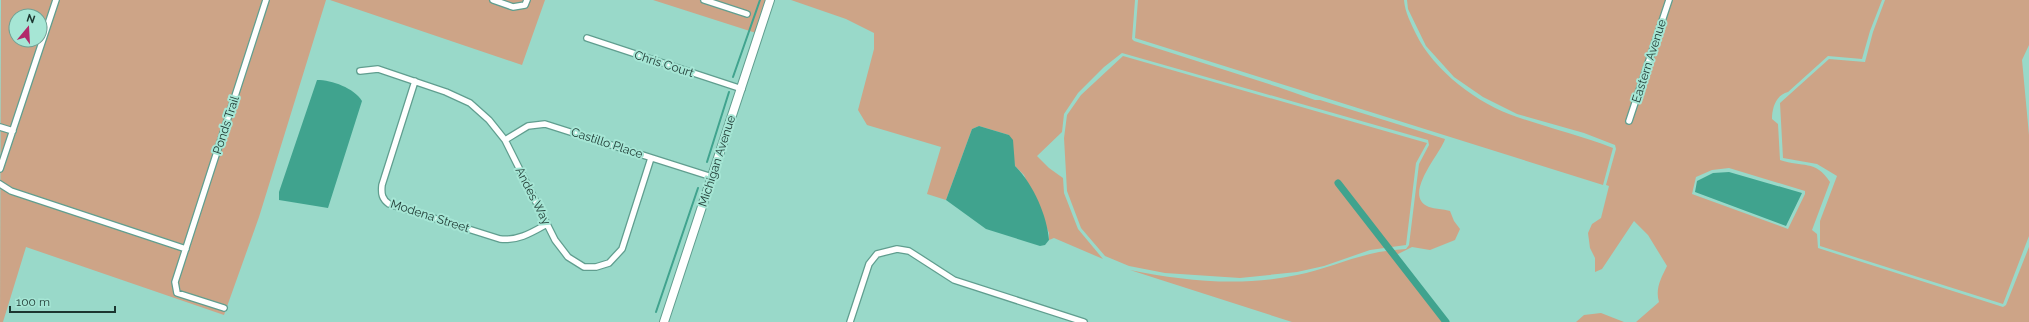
<svg xmlns="http://www.w3.org/2000/svg" width="2029" height="322" font-family="Raleway,sans-serif">
<rect width="100%" height="100%" fill="#99d9c9"/>
<path fill="#cda487" fill-rule="evenodd" d="M1,0h325l-67,217 -35,98 -198,-68 -23,75h-3zM16,16h24v24h-24z
M330,0h215l-23,65z
M653,0h114l-11,33z
M791,0h344l-3,39 2,2 144,46 37,13h5l125,39c-4,14 -44,57 -16,68 6,2 14,2 21,4l4,10 6,8 -5,11 -25,10 -18,-3 -18,9 49,66h-151l-162,-52c54,11 111,17 167,5 25,-5 48,-15 73,-21 12,-3 24,-4 36,-5l3,-4 10,-81 10,-19 -1,-5 -306,-87 -18,14 -26,26 -14,21 -2,18 -25,24 12,12 14,10 1,15 14,36 25,30 -49,-21 -5,2v-7l-25,-58 -9,-9 -6,-31 -30,-9 -7,3 -26,71 -19,-6 14,-47 -74,-22 -9,-15 16,-61v-16l-28,-14z
M1138,0h266c1,13 7,23 12,34 18,37 62,70 101,83 32,11 64,19 96,31l-10,37 -468,-147z
M1407,0h475l-12,31 -8,28 -34,-3 -40,36c-12,3 -16,16 -16,27l6,5 2,36c23,8 35,-1 50,22l-18,48 5,4 1,14 185,59 3,-2 23,-58v75h-393l23,-20c-4,-13 2,-24 8,-36l-19,-31 -14,-14 -32,48 -7,3v-14l-5,-10 -2,-15 4,-9 9,-6 8,-32 -3,-1 10,-36 -1,-4 -31,-12 -67,-19 -34,-17 -29,-20 -28,-31 -18,-37zM1729,168l76,23v3l-17,35 -96,-35 4,-17 16,-7z
M1885,0h144v45l-7,15 7,75v101l-26,68 -183,-58v-25l17,-45 -20,-12 -34,-6 -3,-55 49,-44 36,3 8,-30z
M1123,56l304,87 -11,20 -10,82 -36,5 -46,16 -27,6 -57,6 -75,-5 -36,-7 -24,-10 -24,-28 -14,-37 -3,-53 3,-23 14,-20z
M1601,313l23,9h-48l8,-7z"/>
<path fill="#40a38e" d="M317,80c15,0 37,8 45,21l-34,107 -49,-8v-8z
M979,126l30,9 4,5 2,26c18,18 32,49 34,74l-4,5 -5,1 -54,-17 -40,-29 26,-71z
M1729,172l73,21 -16,33 -91,-34 2,-11 16,-8z"/>
<g fill="none" stroke-linecap="round" stroke-linejoin="round">
<path stroke="#40a38e" stroke-width="2" d="M733,77l27,-77
M707,162l22,-70
M656,312l42,-124"/>
<path stroke="#40a38e" stroke-width="7" d="M1338,183l108,139"/>
<defs>
<path id="street" d="M493,0l20,7 12,-2 2,-5
M704,0l43,14
M587,38l155,51
M360,71l18,-2 68,23 24,11 19,17 16,20 50,100 13,17 16,10h12l13,-4 13,-14 29,-91
M415,81l-33,104c-1,9 0,14 7,19l111,35c18,2 31,-6 47,-15
M1629,121l40,-121
M0,127l13,4
M505,140l23,-14 17,-2 167,53
M0,169l56,-169
M0,184l11,7 175,58
M224,308l-47,-15 -2,-11 91,-282
M850,322l19,-58 8,-10 20,-5 12,2 45,29 130,42"/>
<path id="secondary" d="M664,322l106,-322"/>
</defs>
<use href="#street" stroke="#609e8f" stroke-width="8"/>
<use href="#secondary" stroke="#609e8f" stroke-width="10"/>
<use href="#street" stroke="#fff" stroke-width="5.5"/>
<use href="#secondary" stroke="#fff" stroke-width="8"/>
</g>
<g text-anchor="middle" dominant-baseline="central" stroke-width="4" stroke-linejoin="round" paint-order="stroke">
<g font-size="12" fill="#1c3630" stroke="#a6e6d5">
<text transform="translate(1649 61) rotate(-72)">Eastern Avenue</text>
<text transform="translate(664 64) rotate(18)">Chris Court</text>
<text transform="translate(226 125) rotate(-72)">Ponds Trail</text>
<text transform="translate(607 143) rotate(18)">Castillo Place</text>
<text transform="translate(717 161) rotate(-72)">Michigan Avenue</text>
<text transform="translate(533 196) rotate(63)">Andes Way</text>
<text transform="translate(430 216) rotate(18)">Modena Street</text>
</g>
</g>
<g transform="translate(28 28) rotate(18)"><circle r="19" fill="#a6e6d5" stroke="#6fa093"/>
<path d="M0-3L7 15L0 10L-7 15Z" fill="#b2296a"/>
<text y="-6" font-size="11" font-weight="bold" text-anchor="middle" fill="#1c3630">N</text>
</g>
<path d="M10 306v6h105v-6" fill="none" stroke="#1c3630" stroke-width="2"/>
<text x="16" y="306" font-size="12" fill="#1c3630" stroke="#a6e6d5" stroke-width="3" paint-order="stroke">100 m</text>
</svg>
